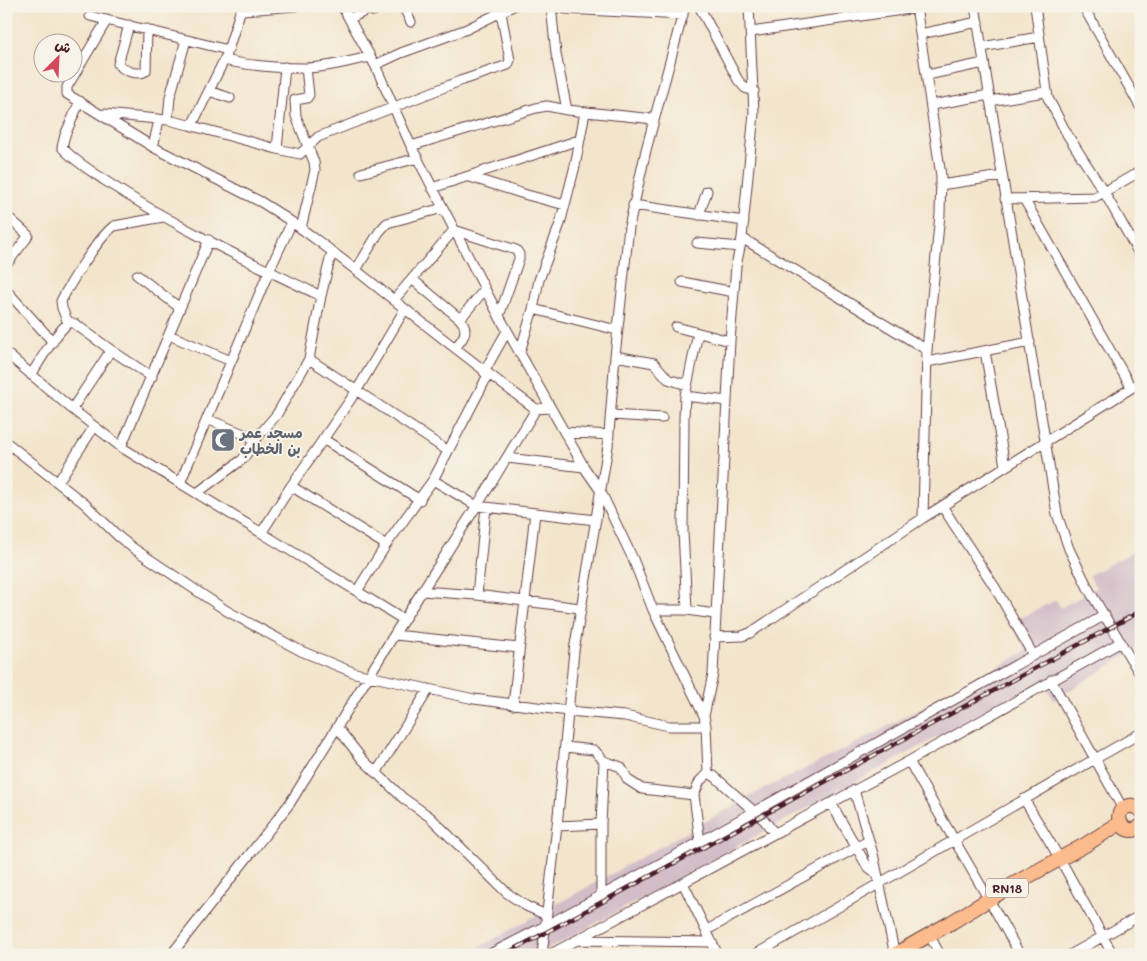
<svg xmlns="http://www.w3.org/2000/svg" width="1147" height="961" font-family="Mali,'Playpen Sans Arabic',sans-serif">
<rect width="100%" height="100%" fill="#f7f3e8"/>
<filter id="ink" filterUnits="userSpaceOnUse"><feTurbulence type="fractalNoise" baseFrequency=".02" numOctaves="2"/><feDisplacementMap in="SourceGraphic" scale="10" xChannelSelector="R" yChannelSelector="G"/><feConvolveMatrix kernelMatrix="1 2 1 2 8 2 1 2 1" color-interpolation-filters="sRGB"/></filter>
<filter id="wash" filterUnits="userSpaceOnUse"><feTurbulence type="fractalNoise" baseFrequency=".0096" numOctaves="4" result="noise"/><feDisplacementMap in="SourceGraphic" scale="20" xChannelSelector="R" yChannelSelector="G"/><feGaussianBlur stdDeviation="1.12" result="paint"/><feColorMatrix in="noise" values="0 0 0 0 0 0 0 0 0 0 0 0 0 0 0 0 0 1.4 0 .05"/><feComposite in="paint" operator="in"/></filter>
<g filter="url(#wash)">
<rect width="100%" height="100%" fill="#f3e5cc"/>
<path fill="#d2bdc8" d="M1141,548v100l-9,4 -78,48 -12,-20 -504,275h-73l299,-166 87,-43 176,-95 -17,-28 46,-23 5,8 35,-20 -7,-13z"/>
</g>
<g filter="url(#ink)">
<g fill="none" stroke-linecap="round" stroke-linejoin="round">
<defs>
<path id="minor" d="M342,6l33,59 36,81 88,170 85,151 16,23 33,69 20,51 51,106
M403,6l8,16
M549,6l17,3 117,6
M551,6l5,48 11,56 87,9
M699,6l39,74 7,8 9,3
M749,6l5,107 -12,125 -6,28 -6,75 -17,333 -9,42 2,10 2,47 6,3 51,45 9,12
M916,6l25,170 -1,38 -13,136 -4,168
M975,6l82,508 12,35 20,41 52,86
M1035,6l13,92 19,36 37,58 37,65
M1083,6l58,102
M369,9l4,2 12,-5
M90,16l138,34 12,-38 3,-2 53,-4
M349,19l20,-10 -1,-3
M107,20l-40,67v7l86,53 108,55c46,28 87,62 129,95 48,38 96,76 146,112
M129,25l-11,39c6,7 20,12 28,7l1,-42
M751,32l165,-24
M920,34l58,-12
M982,47l57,-10
M224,60c26,6 55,8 81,8 22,0 44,-7 65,-11
M375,65l26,-12 66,-24 46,-23
M927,75l57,-12
M209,91l21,7
M80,101l-15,34 -3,12c8,11 31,25 42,33 68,45 143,81 217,116
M990,101l55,-9
M931,105l58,-10
M104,114l64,6 21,5 88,24 23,5 18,-17 142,-56 48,-16 2,-5 -9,-47
M168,120l2,-23 16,-57
M192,125l34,-69
M411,146l125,-38 11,-2 20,4
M153,147l6,-27
M277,149l8,-82
M361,173l57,-15
M470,177l57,18 38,10
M940,185l62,-9
M432,188l147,-48
M1005,199l90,-2 46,-26
M1024,199l107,188
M633,205l111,16
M6,215l22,20 -2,4 -20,26
M699,215l8,-24
M301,228l14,-58 -1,-8 -18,-46 -1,-16 12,-2 2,-3 -3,-27
M742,238l185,112
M697,243l43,4
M356,270l23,-38 8,-9 56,-15
M137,275l43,33
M412,279l48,40
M682,282l52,10
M6,290l47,52
M394,300l60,-70 62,20 3,4v5l-20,57
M533,309l84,21
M68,323l-6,-15 -1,-7c10,-19 37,-63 53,-75l49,-9
M676,327l54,14
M169,335l62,26
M455,348c8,-9 15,-18 5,-29l25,-30
M985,351l20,115
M520,352l13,-43 6,-29 21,-56 15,-58 10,-54
M6,353l66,56 49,38 283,173
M615,356l39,7 14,16 19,6
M309,359l139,92
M927,362l103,-20
M484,372l23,-41
M31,375c9,-14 26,-45 39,-53l5,2 36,26 41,27
M685,396l42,5
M72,409l39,-59
M611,415l51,3
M207,419l49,20
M564,432l45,3
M323,439l97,61
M6,442l79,62 34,33 14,11 94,63 74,40 54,22 119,26 94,12 57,5 44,10h37
M121,447l88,-207
M507,458l77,9
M433,480l44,26 119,14
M58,482l36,-55
M180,483l89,-212 23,-49
M291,486l95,59
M197,493l46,-34 13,-20 21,-25 15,-26 17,-29 12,-63 11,-45
M942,506l54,83 37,66
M262,532l29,-46 66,-96 48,-81
M357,591l29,-46 47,-65 55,-105
M422,591l55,4 103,13
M477,595l9,-88
M653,610h34l28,4
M687,610l-4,-79 1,-114 1,-21 13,-63
M395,635l124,13
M714,637l28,-1 8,-3 173,-115 218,-136
M1051,680l72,129
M513,705l22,-192
M337,727l25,32 41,39 27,19 77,76 19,13 20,9
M565,747l29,3 10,11 17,6 7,13 14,9 52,6
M909,761c36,65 75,128 111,194
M376,773l53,-84
M854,790l19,64 22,101
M1024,799l36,60 53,96
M831,803l36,63 9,7
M557,826l44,-2
M700,842l-6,-47 6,-14 8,-8
M683,883l35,72
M601,895v-71l3,-63
M707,930l161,-89
M929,934l11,21
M578,940l134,2
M171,955l119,-152 109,-176 93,-145 44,-73 14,-1
M488,955l57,-29 155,-84 405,-227
M542,955l15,-129 17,-175 34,-205 7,-90 14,-129 17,-77 39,-144
M549,955l360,-194 212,-119
M754,955c130,-73 257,-149 387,-222
M1070,955l71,-40"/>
<path id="primary" d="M1141,810c-4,-3 -9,-6 -15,-3 -16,7 -1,33 15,19
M894,955l58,-33 62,-38 71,-39 35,-22"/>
</defs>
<use href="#minor" stroke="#633d43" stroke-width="11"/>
<use href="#primary" stroke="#633d43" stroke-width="16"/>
<use href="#minor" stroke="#fff" stroke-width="9"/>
<use href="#primary" stroke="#fbbb8c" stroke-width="14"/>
<defs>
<path id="rail" d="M504,955l637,-344"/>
</defs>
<use href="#rail" stroke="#4a1f2b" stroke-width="4.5"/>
<use href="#rail" stroke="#f7f3e8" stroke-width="2.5" stroke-dasharray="8" stroke-linecap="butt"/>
</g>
</g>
<defs>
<symbol id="mosque-square" viewBox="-11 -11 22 22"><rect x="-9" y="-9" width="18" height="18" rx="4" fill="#6b7280" stroke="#f7f3e8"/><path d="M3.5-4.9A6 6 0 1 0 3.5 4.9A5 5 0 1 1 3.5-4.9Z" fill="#fff"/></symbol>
</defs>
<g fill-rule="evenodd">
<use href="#mosque-square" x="209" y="426" width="28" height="28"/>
</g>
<g text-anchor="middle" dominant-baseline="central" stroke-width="4" stroke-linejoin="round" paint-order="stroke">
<rect fill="#f7f3e8" stroke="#7e5f64" stroke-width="1" x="986" y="878.5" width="42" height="19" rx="4"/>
<g font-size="12" font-weight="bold" fill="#4a1f2b">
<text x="1007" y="888">RN18</text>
</g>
<g font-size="14" font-weight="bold" fill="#5b616d" stroke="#f7f3e8" text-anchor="start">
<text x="240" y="432">مسجد عمر<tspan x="240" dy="16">بن الخطاب</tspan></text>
</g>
</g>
<rect width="1147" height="961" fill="none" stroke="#f7f3e8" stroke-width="25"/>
<g transform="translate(58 58) rotate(24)"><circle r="24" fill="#f7f3e8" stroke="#b29e9c"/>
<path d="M0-4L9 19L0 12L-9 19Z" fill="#d1495b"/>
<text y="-8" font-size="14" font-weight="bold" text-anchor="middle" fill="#4a1f2b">ش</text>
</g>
</svg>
